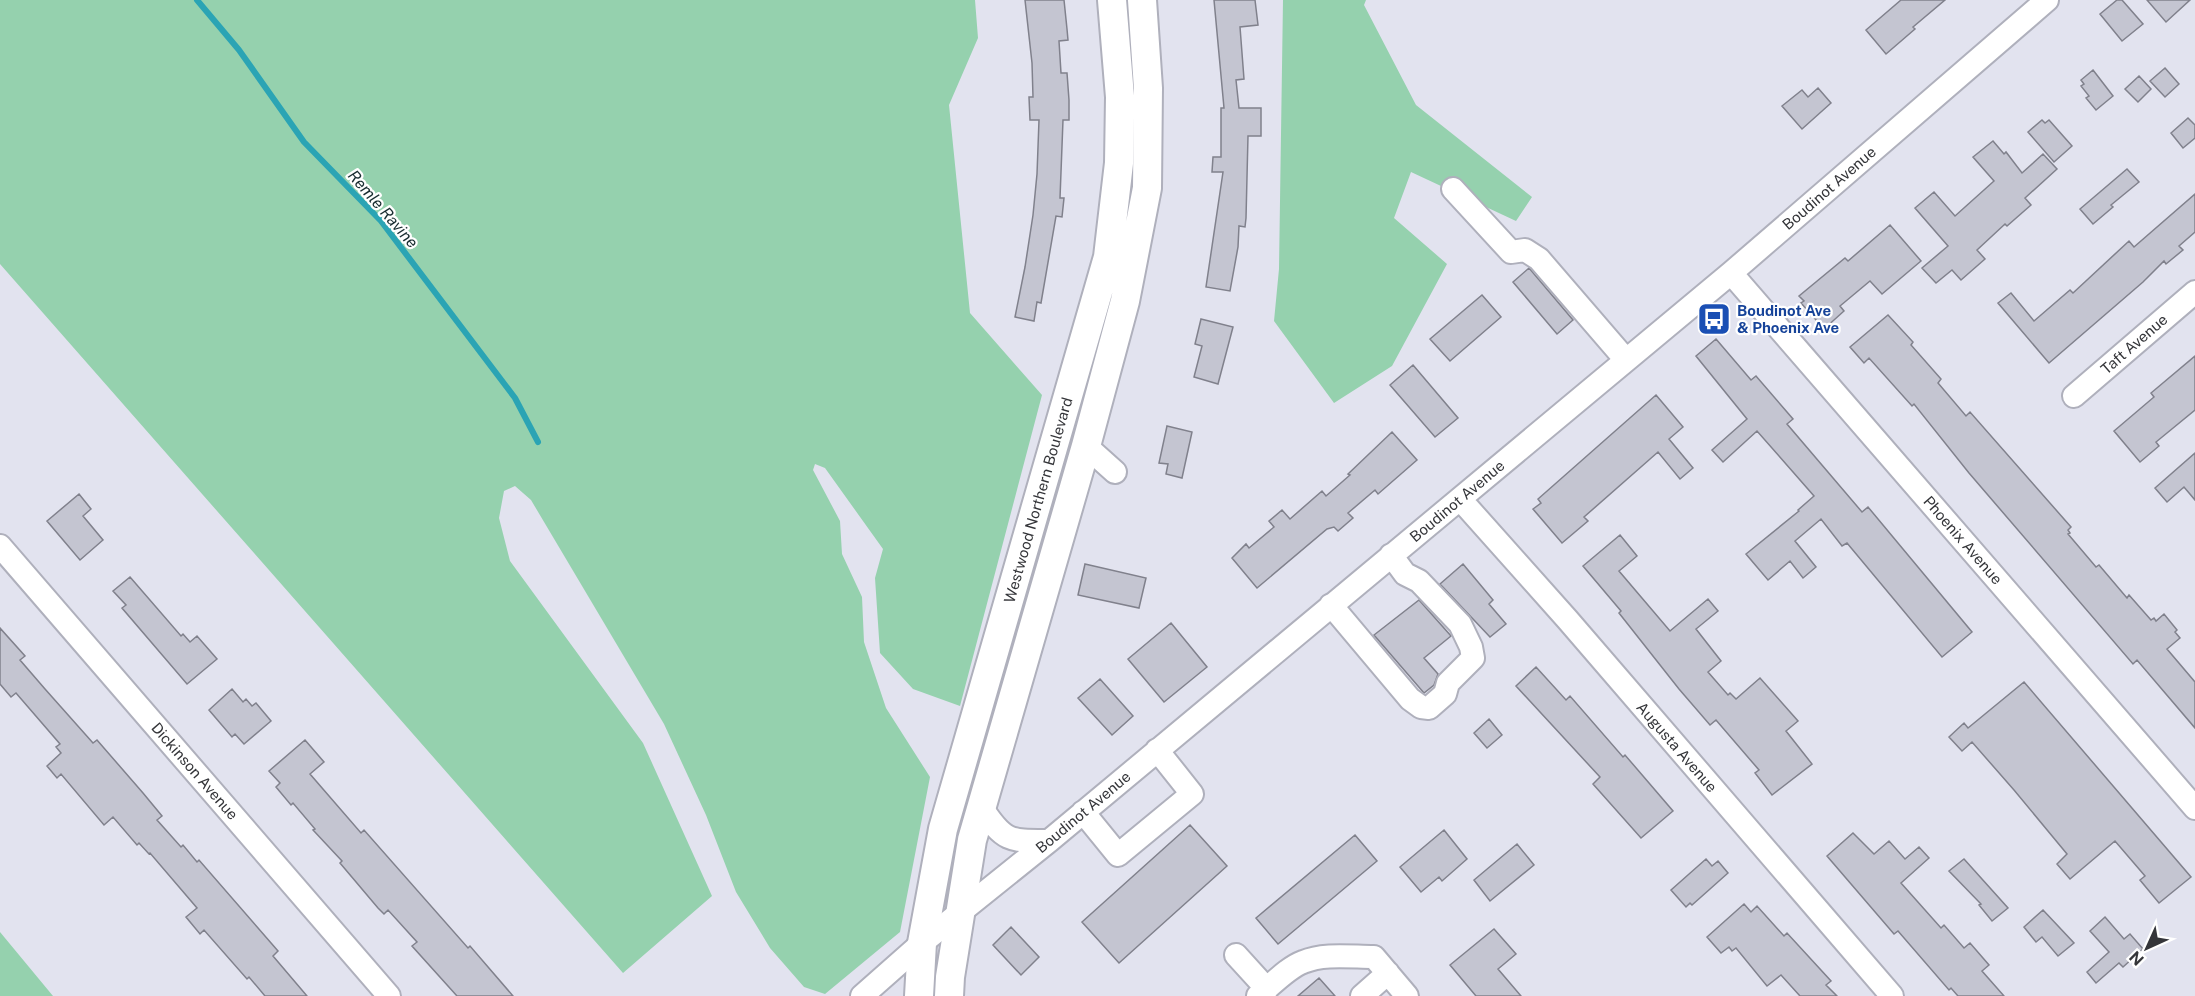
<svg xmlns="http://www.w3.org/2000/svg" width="2195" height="996" font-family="'Public Sans',sans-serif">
<rect width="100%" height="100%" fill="#e2e3ef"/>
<path fill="#95d1ae" d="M0,0h975l3,38 -29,67 21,208 72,82 -82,311 -47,-17 -33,-36 -5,-75 8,-29 -58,-81 -10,-4 -2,6 27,51 2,33 20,43 2,45 22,66 44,69 -30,155 -75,62 -21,-7 -34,-39 -34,-56 -30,-77 -42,-91 -133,-224 -16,-14 -11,5 -5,27 11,43 133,182 69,153 -89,77 -623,-709z
M1283,0h83l-2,5 52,100 116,92 -16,24 -105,-49 -17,46 53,46 -55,102 -58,37 -60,-82 5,-52z
M0,932l53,64h-53z"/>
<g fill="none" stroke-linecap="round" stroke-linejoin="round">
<path stroke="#2ba4b4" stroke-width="6" d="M197,0l42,50 65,92 77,79 134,177 23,44"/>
</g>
<path fill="#c4c5d1" stroke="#80818c" stroke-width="1.5" d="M1025,0h39l3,29 1,11 -9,1 2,32h6l2,27v20h-6l-3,78h4l-2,19 -6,-1 -15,87 -4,-1 -3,19 -19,-4 10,-50 8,-52 4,-41 2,-54h-9l-1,-23h4l-1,-34z
M1214,0h41l3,25 -18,2 4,52 -8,1 3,28h22v28h-13l-2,82 -1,9 -6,-1 -1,21 -8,44 -24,-4 17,-115h-11l1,-15h8v-49h3z
M1901,0h44l-32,27 2,2 -29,25 -20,-24z
M2117,0h5l21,24 -21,17 -22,-27z
M2147,0h43l-24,22z
M2165,68l14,16 -14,13 -15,-16z
M2093,70l20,26 -17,14 -10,-12 3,-2 -8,-10 3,-2 -3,-4z
M2139,76l12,13 -13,13 -13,-13z
M1818,88l13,15 -29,26 -20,-23 20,-16 6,7z
M2188,118l7,7v13l-12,10 -12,-15z
M2042,120l3,3 4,-3 23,26 -18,16 -26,-30z
M1993,141l11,13 2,-2 16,21 21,-19 14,15 -32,29 6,7 -24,21 -2,-2 -28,26 8,9 -24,21 -9,-10 -16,13 -14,-15 26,-22 -33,-38 19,-16 21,24 39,-35 -21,-24z
M2127,169l12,13 -28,23 2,2 -20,17 -13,-15z
M2195,194v38l-16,14 4,4 -17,14 -2,-3 -21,21 -94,81 -51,-60 13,-10 23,28 36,-31 3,3 56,-52 5,6z
M1890,225l31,36 -39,33 -12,-13 -30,25 4,5 -20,18 -23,-26 3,-2 -5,-5 46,-38 3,3z
M1529,268l44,52 -16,14 -44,-52z
M1482,295l19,22 -51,44 -20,-22z
M1888,315l25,27 -2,3 30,34 -3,4 28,33 4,-4 101,115 -3,3 2,3 -2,1 28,33 3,-2 28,33 2,-3 22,25 3,-2 2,3 8,-7 13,16 -2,2 5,6 -13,11 28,33v46l-58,-68 -4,4 -164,-191 -55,-69 -2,2 -43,-48 -5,5 -14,-16z
M1201,319l32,8 -15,57 -24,-7 8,-31 -7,-2z
M1716,339l35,41 5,-4 37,43 -6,5 75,88 6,-5 104,125 -30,25 -95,-114 -5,3 -21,-27 -26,22 21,26 -13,11 -13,-17 -22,19 -22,-26 53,-43 -1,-1 16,-14 -57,-65 -34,31 -11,-12 35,-31 -51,-63z
M2195,356v54l-39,32 3,4 -19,16 -26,-31 40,-34 -3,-4z
M1413,365l45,53 -23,19 -45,-52z
M1656,395l27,32 -14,12 24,29 -13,11 -22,-27 -74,65 4,4 -26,22 -29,-34 8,-6 -3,-4z
M1167,426l25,6 -10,46 -16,-4 2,-10 -9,-1z
M1392,432l25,28 -39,34 -3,-4 -27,23 5,5 -15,13 -4,-4 -7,2 -70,59 -25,-30 14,-14 3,4 25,-21 -5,-6 13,-11 8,9 32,-28 4,5 24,-21 -2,-1z
M2195,453v47l-11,-13 -17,15 -12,-14z
M79,494l12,15 -8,7 20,24 -23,20 -33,-39z
M1620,535l17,21 -18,15 51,60 38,-32 10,12 -22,18 25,32 -13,11 20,23 2,-2 6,6 24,-21 38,43 -12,10 26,33 -40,31 -17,-22 4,-3 -43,-50 -6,5 -31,-36 -60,-76 2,-2 -38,-45z
M1085,564l61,14 -7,30 -61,-13z
M1463,564l30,36 -4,4 17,20 -16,13 -50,-53z
M130,577l51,59 2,-2 7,8 7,-6 20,23 -30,25 -65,-76 4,-3 -13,-14z
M1419,600l32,36 -27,22 14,16 -4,11 -10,8 -50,-58z
M1171,623l36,44 -43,35 -36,-43z
M0,628l25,28 -5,4 25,29 48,54 4,-3 46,53 19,23 -5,4 24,27 2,-2 14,17 2,-2 79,91 -5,5 34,40h-42l-16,-19 -2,2 -43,-49 -4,4 -14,-17 11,-9 -47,-55 -1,1 -10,-11 -2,2 -24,-28 -9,8 -43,-51 -4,4 -10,-12 14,-13 -5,-6 4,-3 -44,-51 -5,4 -11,-13z
M1536,667l30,33 4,-4 53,61 2,-2 48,56 -32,27 -48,-54 7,-7 -84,-91z
M1100,679l33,37 -21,19 -34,-37z
M2024,682l167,195 -32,26 -19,-23 5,-4 -30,-35 -45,38 -13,-15 10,-10 -53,-64 -42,-48 -10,9 -13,-14 15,-14 4,5z
M232,689l11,13 3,-3 6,7 4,-3 15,18 -27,23 -9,-10 -3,3 -23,-27z
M1489,719l13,16 -15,13 -13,-15z
M305,740l19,22 -14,12 51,59 3,-3 104,118 2,-2 43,50h-56l-45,-50 5,-4 -29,-32 -4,4 -6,-6 -38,-45 2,-2 -29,-31 2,-1 -22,-26 -2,2 -15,-18 4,-4 -11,-12z
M1190,825l37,41 -108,97 -37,-41z
M1444,830l23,29 -25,22 -3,-4 -18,15 -21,-25z
M1853,833l21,21 15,-13 16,18 14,-12 10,11 -28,25 40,45 3,-3 20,23 6,-5 19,22 -7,6 22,25h-46l-7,-8 -2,2 -51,-59 -4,3 -67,-78z
M1355,835l22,26 -99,83 -22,-26z
M1517,844l17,21 -44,36 -16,-21z
M1706,859l6,7 6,-5 10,12 -36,32 -2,-2 -4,4 -15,-17z
M1964,859l44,49 -16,13 -13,-16 2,-1 -32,-33z
M1744,904l7,8 6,-6 27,30 3,-3 44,48 -5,4 11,11h-37l-19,-21 -14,11 -31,-38 -4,3 -3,-4 -8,6 -14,-16z
M2043,910l31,33 -16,13 -16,-19 -6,5 -12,-15z
M2105,917l19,22 6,-5 13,15 -20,18 -4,-4 -23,20 -9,-11 22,-20 -19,-21z
M1011,927l28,30 -18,18 -28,-30z
M1494,929l22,25 -18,15 23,27h-45l-26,-31z
M1319,978l16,18h-37z"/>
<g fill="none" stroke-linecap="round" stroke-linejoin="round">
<defs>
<path id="minor" d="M1453,189l58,63 14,-2 14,9 87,101
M1731,273l464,535
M2074,396l121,-104
M1086,446l29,26
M1460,499l107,120 325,377
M0,546l389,450
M1331,605l79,94 11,8 8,1 16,-14 3,-11 25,-25 -2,-11 -11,-23 -41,-43 -14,-7 -14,-19
M982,808c22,34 28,33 67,33
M1083,812l35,43 74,-61 -35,-44
M1236,955l31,34
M862,996l60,-53 127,-102 682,-568 316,-273
M1258,996c14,-11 29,-28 45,-34 21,-9 48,-5 71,-5l33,39
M1362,996l26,-23"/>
<path id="major" d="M919,996l3,-53 21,-114 165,-572 11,-94 1,-66 -8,-97
M949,996l1,-19 22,-137 114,-394 39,-145 22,-113 1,-100 -6,-88"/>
</defs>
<use href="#minor" stroke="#afb0bc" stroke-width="26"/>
<use href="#major" stroke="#afb0bc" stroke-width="32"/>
<use href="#minor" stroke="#fff" stroke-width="22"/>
<use href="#major" stroke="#fff" stroke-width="28"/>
</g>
<defs>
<symbol id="bus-square" viewBox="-11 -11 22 22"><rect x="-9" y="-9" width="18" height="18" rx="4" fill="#1a4fb4" stroke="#fff"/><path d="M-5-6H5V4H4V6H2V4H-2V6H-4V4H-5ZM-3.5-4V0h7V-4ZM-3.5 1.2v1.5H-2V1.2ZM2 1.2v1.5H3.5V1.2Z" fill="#fff"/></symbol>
</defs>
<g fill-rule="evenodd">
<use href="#bus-square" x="1695" y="300" width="38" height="38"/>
</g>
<g text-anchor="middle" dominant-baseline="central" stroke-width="4.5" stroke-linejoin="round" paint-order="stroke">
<g font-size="15" fill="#343539" stroke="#fff">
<text transform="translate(1829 188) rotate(-41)">Boudinot Avenue</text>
<text transform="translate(2134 344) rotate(-41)">Taft Avenue</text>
<text transform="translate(1038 500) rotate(-74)">Westwood Northern Boulevard</text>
<text transform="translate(1457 501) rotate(-40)">Boudinot Avenue</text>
<text transform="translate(1963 540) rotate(49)">Phoenix Avenue</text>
<text transform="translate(1677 747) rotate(49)">Augusta Avenue</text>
<text transform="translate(195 771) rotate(49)">Dickinson Avenue</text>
<text transform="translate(1083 812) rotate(-40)">Boudinot Avenue</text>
</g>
<g font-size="15" font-weight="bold" fill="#164399" stroke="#fff" text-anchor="start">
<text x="1737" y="310">Boudinot Ave<tspan x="1737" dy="17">&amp; Phoenix Ave</tspan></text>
</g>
<g font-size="16" font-style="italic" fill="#192d31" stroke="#fff">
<text transform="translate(383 209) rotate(49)">Remle Ravine</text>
</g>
</g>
<g transform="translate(2147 948) rotate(225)" stroke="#ffffff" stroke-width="4.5" paint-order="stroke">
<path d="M0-4.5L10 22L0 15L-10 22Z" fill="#343539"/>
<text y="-9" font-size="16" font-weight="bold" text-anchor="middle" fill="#343539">N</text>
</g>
</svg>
